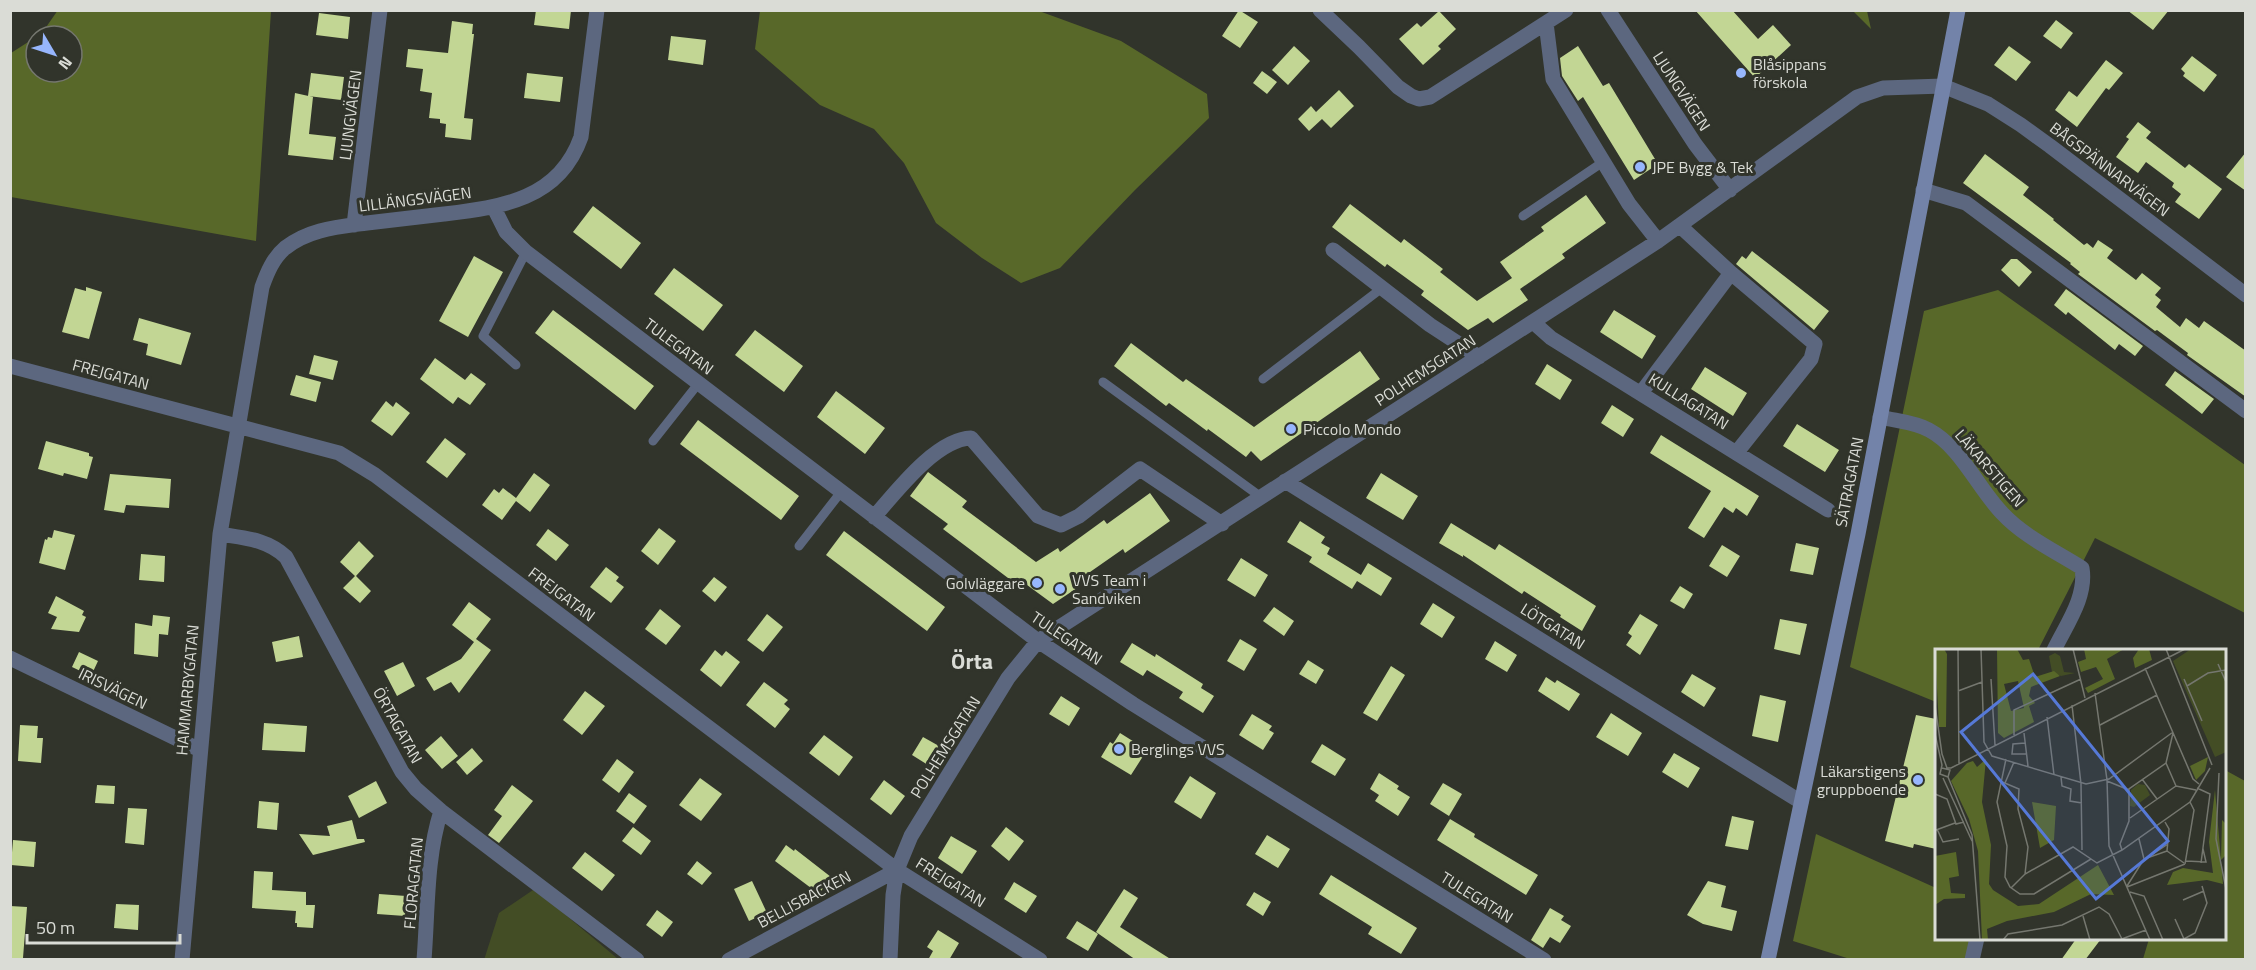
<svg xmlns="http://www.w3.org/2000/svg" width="2256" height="970" font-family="'Titillium Web',sans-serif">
<rect width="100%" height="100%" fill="#31342b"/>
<path fill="#434d25" d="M533,890l22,16 63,53 -134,1 15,-47z"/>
<path fill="#586829" d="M58,10l213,1 -15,230 -245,-44v-144l25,-16v35h36v-36h-35l5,-3z
M760,11h279l82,30 86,53 2,24 -74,72 -75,78 -39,15 -39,-25 -46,-35 -32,-60 -30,-34 -54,-24 -65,-56z
M1853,11h14l4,18z
M1998,290l247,175v148l-150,-75 -57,112h-102v52l-86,-35 74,-356z
M2225,770l20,11v178h-102l6,-20 75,-1z
M1816,834l120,54v50l41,1 -5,21 -122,-1 -57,-18z"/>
<path fill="#c2d694" d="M536,10h35l-2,19 -35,-4z
M1239,10l19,12 -18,26 -18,-12z
M1695,10h37l26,29 15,-14 18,20 -36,33z
M2127,10h42l-16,20z
M1439,11l17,18 -18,17 3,3 -18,16 -24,-26 18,-16 4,4z
M319,13l31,4 -2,22 -32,-4z
M2056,20l17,13 -12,16 -18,-13z
M452,21l21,3 -1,10h2l-10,84 9,1 -2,21 -26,-3 1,-13 -6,-1v-4l-11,-1 3,-25 -12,-2 3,-22 -17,-2 2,-18 40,4z
M671,36l35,4 -3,25 -35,-5z
M1294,46l16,15 -22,24 -16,-15z
M1578,46l25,40 6,-3 49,81 -24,16 -51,-83 -5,4 -16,-25 -2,-18z
M2009,46l22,16 -15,19 -22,-16z
M2192,56l25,19 -13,17 -21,-16 2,-3 -4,-4z
M2106,60l17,13 -14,17 -3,-2 -29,39 -22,-17 14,-19 8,6z
M1262,71l15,11 -10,12 -14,-11z
M311,73l33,4 -3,23 -33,-4z
M527,73l36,4 -3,25 -36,-4z
M1339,90l15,16 -23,22 -9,-9 -13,12 -11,-12 13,-13 5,6z
M295,93l18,4 -4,37 27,3 -3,23 -45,-5z
M2138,122l13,10 -5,6 39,30 4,-4 33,25 -23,30 -24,-17 6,-8 -9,-7 2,-4 -28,-21 -8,11 -22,-16 13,-18 -3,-2z
M2246,152v39l-20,-14z
M1985,154l44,33 -6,8 31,24 -1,1 31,25 3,-2 6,5 5,-8 15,10 -6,8 29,22 6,-7 19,15 -6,7 6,5 -5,7 24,20 6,-9 13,10 5,-7 42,30v46l-59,-42 1,-2 -31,-23 -2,1 -77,-57 2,-2 -10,-8 1,-1 -108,-80z
M1586,195l20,28 -44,31 3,4 -45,31 8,11 -35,23 -5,-5 -20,12 -47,-35 3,-4 -37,-27 -2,3 -53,-40 18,-23 51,39 3,-4 39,30 -3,3 37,29 35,-23 -12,-16 44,-31 -3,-4z
M593,206l48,37 -20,26 -48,-37z
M1752,251l77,60 -15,19 -78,-66 6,-8 4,3z
M474,256l29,16 -35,65 -29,-16z
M2011,259h6l15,13 -13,15 -18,-17z
M674,268l49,37 -20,26 -49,-37z
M86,287l16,5 -13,47 -27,-7 13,-44 11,3z
M2066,289l77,57 -8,10 -16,-12 -4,6 -47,-38 -2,3 -12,-10z
M553,310l101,76 -19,24 -100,-77z
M1614,310l42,26 -14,23 -42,-27z
M139,318l52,15 -10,32 -35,-10 2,-11 -15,-4z
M755,330l48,36 -19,26 -49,-37z
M1131,343l52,39 3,-3 68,48 106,-76 20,28 -119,82 -10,-10 -5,6 -38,-28 -1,2 -38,-28 -3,3 -52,-40z
M314,355l24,6 -5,19 -24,-6z
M435,358l30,22 6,-7 15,11 -16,21 -12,-8 -5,7 -33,-25z
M1547,364l25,16 -12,20 -25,-16z
M1705,367l42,26 -14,23 -42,-27z
M2175,371l39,28 -12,15 -37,-29z
M296,375l25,7 -5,20 -26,-7z
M836,391l49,37 -20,26 -48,-37z
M386,401l7,6 3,-5 14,11 -18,23 -21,-15z
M1612,405l22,14 -11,18 -22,-14z
M698,420l101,76 -18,24 -101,-76z
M1797,424l42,26 -14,22 -42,-26z
M1661,435l98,61 -12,20 -11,-8 -3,5 -9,-6 -20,31 -16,-10 23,-37 -61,-38z
M445,438l21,16 -19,24 -21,-16z
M46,441l43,12v3l4,1 -6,22 -23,-6 -1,3 -25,-7z
M928,472l39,29 -5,6 74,55 22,-14 2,4 44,-32 3,4 43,-31 20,28 -45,32 -2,-4 -43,30 3,5 -30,20 -30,-22 -3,5 -77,-58 5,-5 -38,-28z
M534,473l16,12 -20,27 -14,-11 -14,19 -20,-15 12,-16 5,4 4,-5 13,10z
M1381,473l37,23 -15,24 -37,-22z
M110,474l61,5 -2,29 -43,-3 -2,8 -20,-3z
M1300,521l25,16 -4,6 9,5 -3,6 34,21 -3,5 10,-17 24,15 -11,18 -24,-15 -5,8 -43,-27 3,-5 -25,-15z
M1451,523l44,27 4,-6 97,62 -14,25 -22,-14 1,-2 -37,-24 -2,3 -59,-39v2l-24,-14z
M659,528l17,13 -18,24 -17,-14z
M548,529l21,16 -13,16 -20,-16z
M54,530l21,5 -10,35 -26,-7 6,-24 2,1 1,-3 4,1z
M844,531l101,76 -18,24 -101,-76z
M359,541l15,15 -18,20 15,15 -11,12 -17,-15 12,-12 -15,-14z
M1796,543l23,5 -6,27 -23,-4z
M1722,545l18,11 -13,21 -18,-11z
M141,554l24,2 -1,26 -25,-2z
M1241,558l27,17 -13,22 -28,-17z
M606,567l13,10 -3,4 8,6 -13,16 -21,-16z
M714,577l13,10 -12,15 -13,-11z
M1680,586l13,8 -9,15 -14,-8z
M56,596l28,15 -2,4 4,2 -7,15 -28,-3 6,-12 -9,-4z
M469,602l22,17 -15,20 15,11 -32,43 -8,-11 -17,9 -8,-13 35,-19 13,-17 -22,-17z
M1433,603l22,14 -13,21 -22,-14z
M1274,607l20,14 -10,15 -21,-15z
M660,609l21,17 -15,19 -21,-16z
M767,614l16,13 -20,25 -16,-12z
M1640,614l18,11 -18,30 -14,-10 6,-9 -4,-3z
M153,615l17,2 -2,18 -9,-1 -1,23 -24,-3 1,-31 17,3z
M1780,619l27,5 -7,31 -26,-6z
M299,636l4,21 -27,5 -4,-20z
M1240,639l17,10 -13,22 -17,-10z
M1495,641l22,14 -10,17 -22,-13z
M1132,643l23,14 1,-3 47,30 -2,4 13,8 -11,17 -24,-15 4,-6 -36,-22 -4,6 -23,-14z
M715,650l7,6 4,-5 14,11 -19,25 -21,-17z
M79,652l19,9 -7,15 -19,-9z
M1308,660l16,10 -8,14 -17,-10z
M403,662l12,24 -18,10 -13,-25z
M1391,666l14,9 -28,46 -14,-8z
M1692,674l24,14 -12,19 -23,-15z
M1546,677l9,6 2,-3 23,14 -11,17 -31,-20z
M764,682l24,18 -4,4 6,5 -15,19 -29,-23z
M585,691l20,15 -23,29 -19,-15z
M1760,695l26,6 -8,41 -26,-6z
M1061,696l19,12 -11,18 -20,-12z
M1611,713l31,20 -14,23 -32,-19z
M1252,714l20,12 -3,4 5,3 -11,17 -24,-15z
M1916,715l20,4v130l-22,-5 -1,4 -28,-7z
M264,723l43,3 -2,26 -43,-2z
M20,725l18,1 -1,12h6l-2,25 -23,-2z
M1120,733l27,17 -16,25 -30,-18 9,-15 3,2z
M824,735l29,22 -14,19 -30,-23z
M441,736l17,20 -16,13 -17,-19z
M923,737l16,9 -11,19 -16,-10z
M1322,744l24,15 -11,17 -24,-14z
M472,748l11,13 -16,14 -11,-13z
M1674,753l26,15 -12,20 -26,-16z
M617,759l17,13 -15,21 -17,-13z
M1379,773l20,13 -2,3 13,8 -12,19 -23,-15 4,-6 -9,-6z
M1190,776l26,17 -15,26 -27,-17z
M700,778l22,16 -21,27 -22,-16z
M884,780l21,16 -14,19 -21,-16z
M376,781l11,22 -28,15 -11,-22z
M1443,783l19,11 -13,22 -19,-12z
M97,785l18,1 -1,18 -19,-1z
M512,785l21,16 -34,42 -11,-8 14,-19 -8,-6z
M629,793l18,13 -13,18 -18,-13z
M259,801l20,2 -2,27 -20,-2z
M128,808l19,1 -3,36 -19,-2z
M1732,816l22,5 -6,29 -23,-4z
M1450,819l25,15 -1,3 64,38 -12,20 -89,-55z
M352,820l5,19h7l1,3 -52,13 -14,-21 31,2 -3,-10z
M633,827l18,14 -10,14 -19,-14z
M1006,827l18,14 -15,20 -18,-15z
M1267,835l23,14 -12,19 -23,-14z
M951,836l26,15 -15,23 -24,-16z
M13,840l23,2 -2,25 -23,-2z
M786,845l8,6 1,-2 36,28 -12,17 -44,-33z
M585,852l30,23 -13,16 -30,-23z
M697,861l15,12 -10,12 -15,-11z
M254,871l19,1 -1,18 34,2v13h9l-2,23 -16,-1v-4h-2l1,-12 -44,-3z
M1331,875l86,53 -16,26 -33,-20 4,-7 -53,-33z
M752,881l15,32 -18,8 -15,-32z
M1708,881l18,5 -5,21 16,4 -5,20 -29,-7 -16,-9z
M1014,882l23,14 -11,17 -22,-14z
M1124,889l14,9 -18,29 52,33h-36l-40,-28z
M1254,892l17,10 -8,14 -17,-11z
M379,894l27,2 -1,20 -28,-2z
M116,904l23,1 -1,25 -24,-2z
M10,906l17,1 -4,51h-13z
M1550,908l14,8 -3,4 10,6 -11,17 -10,-6 -7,11 -12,-8z
M657,910l16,12 -11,15 -16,-12z
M1077,921l21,13 -10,17 -22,-13z
M938,930l21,13 -10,17h-21l5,-9 -6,-4z
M2076,939h25l-16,21h-24z"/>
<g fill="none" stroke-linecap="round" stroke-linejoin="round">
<path stroke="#5c677f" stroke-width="9" d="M1523,216l80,-54
M516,365l-33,-29 43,-84
M1263,379l119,-91
M1103,382l158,115
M653,441l45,-57
M799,546l42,-54"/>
<path stroke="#5c677f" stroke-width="15" d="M1320,10l39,37 39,40 13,9 8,3 11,-2 136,-87
M1608,10l87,134 35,46
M1546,23l7,56 76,125 29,37
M1923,190l43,13 280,208
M494,208l12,24 20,20 512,389 95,63 411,256
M354,225l26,-215
M1680,226l51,47
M1333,250l97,75 49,32
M1533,322l18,16 277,172
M10,366l329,87 36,22 522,395 143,90
M1641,393l90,-120 84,71 -4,15 -74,93
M1880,417c16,4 35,5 49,13 32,17 48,57 73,83 21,23 53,38 80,55 5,29 -16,57 -28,82
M1285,481l516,321
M874,517c22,-25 62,-78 97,-79l67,78 23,9 18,-9 61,-47 82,55
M220,534c24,4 47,5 66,23l116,215 14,17 25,22 196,149
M10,658l190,92
M182,960l38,-426 42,-247c5,-14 11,-29 23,-39 24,-19 53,-21 82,-25 25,-3 51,-6 77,-9 57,-7 115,-14 137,-77l16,-127
M424,960c4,-50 2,-102 17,-149
M729,960l168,-90
M890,960l3,-65 4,-25 14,-34 97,-158 30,-37 620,-400 199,-144 26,-9 60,-2 45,18 33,21 29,21 196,149
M1972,960l5,-22"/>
<path stroke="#7383a9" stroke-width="15" d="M1768,960l90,-426 100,-524"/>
</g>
<g fill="#97b6fd" stroke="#31342b" stroke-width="2">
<circle cx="1741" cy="73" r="6"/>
<circle cx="1640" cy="167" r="6"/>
<circle cx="1291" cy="429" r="6"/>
<circle cx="1037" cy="583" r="6"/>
<circle cx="1060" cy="589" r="6"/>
<circle cx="1119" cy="749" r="6"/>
<circle cx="1918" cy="780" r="6"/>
</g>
<g text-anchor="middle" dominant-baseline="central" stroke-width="6" stroke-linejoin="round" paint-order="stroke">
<g font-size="16" fill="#dadcd6" stroke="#31342b" text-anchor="start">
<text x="1753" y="64">Blåsippans<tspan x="1753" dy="18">förskola</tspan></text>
<text x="1652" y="167">JPE Bygg &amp; Tek</text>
<text x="1303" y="429">Piccolo Mondo</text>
<text x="1072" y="580">VVS Team i<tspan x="1072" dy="18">Sandviken</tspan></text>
<text x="1025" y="583" text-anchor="end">Golvläggare</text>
<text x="1131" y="749">Berglings VVS</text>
<text x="1906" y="771" text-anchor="end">Läkarstigens<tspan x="1906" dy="18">gruppboende</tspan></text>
</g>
<g font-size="16" fill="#dadcd6" stroke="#31342b">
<text transform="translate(1682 91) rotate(57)">LJUNGVÄGEN</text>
<text transform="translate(350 115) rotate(-83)">LJUNGVÄGEN</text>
<text transform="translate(2110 169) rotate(37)">BÅGSPÄNNARVÄGEN</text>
<text transform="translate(415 199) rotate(-7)">LILLÄNGSVÄGEN</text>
<text transform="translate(679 346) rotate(37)">TULEGATAN</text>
<text transform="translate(1425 370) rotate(-33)">POLHEMSGATAN</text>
<text transform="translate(111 374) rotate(15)">FREJGATAN</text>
<text transform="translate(1689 401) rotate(32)">KULLAGATAN</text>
<text transform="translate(1990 468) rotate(49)">LÄKARSTIGEN</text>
<text transform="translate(1849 482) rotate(-79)">SÄTRAGATAN</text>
<text transform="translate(562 594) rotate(37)">FREJGATAN</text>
<text transform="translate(1553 626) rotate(32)">LÖTGATAN</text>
<text transform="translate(1067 638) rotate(34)">TULEGATAN</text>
<text transform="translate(113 688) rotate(26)">IRISVÄGEN</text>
<text transform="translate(187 690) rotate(-85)">HAMMARBYGATAN</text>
<text transform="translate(398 725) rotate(61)">ÖRTAGATAN</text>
<text transform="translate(945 747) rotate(-58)">POLHEMSGATAN</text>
<text transform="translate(951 882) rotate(32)">FREJGATAN</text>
<text transform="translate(413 883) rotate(-85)">FLORAGATAN</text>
<text transform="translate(1477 897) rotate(32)">TULEGATAN</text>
<text transform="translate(804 899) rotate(-28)">BELLISBACKEN</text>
</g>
<g font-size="22" font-weight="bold" fill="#dadcd6" stroke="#31342b">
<text x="972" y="661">Örta</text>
</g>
</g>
<g transform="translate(1935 649)">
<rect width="291" height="291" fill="#31342b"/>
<path d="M256,0h35v103l-11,5 -42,-96zM120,4l5,3 4,16 11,1 -14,3 -9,-4 -3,-16zM203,135l7,1 5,10 -16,12 -4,-1 1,-16z" fill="#434d25"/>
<path d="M0,0h9l3,5 -1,73h-7zM62,0h20l6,11 6,-1 6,18 19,-6 6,5 -29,11 -2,9 6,7 -6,3 5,16 -30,16 -6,-5zM83,32l6,27 -13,3 -7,-27zM149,0h40l-17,10 8,20 -27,14 -3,-5 18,-9 -7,-12 -15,5 -3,-10 8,-3zM204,0h10l3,11 -17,8 -2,-10zM273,108l-3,14 -9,9 -6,-14zM51,110l-4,43 9,43 -2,39 4,6 25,16 21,-2 59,-39 16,30 -23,-1 -37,18 -47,9 -20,8 1,11h-6l-4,-89 -9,-32 -18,-38 16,-18 6,-2 4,6zM280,141l8,94 -16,-4 -40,5 6,-13 10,-4 30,5 -4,-31zM97,153l24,4 -2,34 -14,8zM287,171l4,4v31l-5,5zM21,203l3,24 -10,2 2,15 14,1v4l-21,1 -9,6v-49z" fill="#586829" fill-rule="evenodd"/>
<path fill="none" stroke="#75776f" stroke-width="1.5" d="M23,0l1,115M46,0l3,93 8,14 94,28 23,-5 64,-47M138,0l12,49M231,0l46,116M283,15l8,18M210,19l48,111 6,5M56,30l4,66M249,30l18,42M252,37l21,-13 18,-3M23,42l24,-9M160,44l12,87 2,66 41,94M0,56l7,49 5,14h4l234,-119M137,56l9,79 1,66M112,68l7,58M165,76l57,-30M89,84l4,33M0,85l7,31 -2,9 8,3 2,-7 -8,-2M79,86v-25l67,-31M90,94l-12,1 -1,10h15M71,110l-9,43 10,44 -2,31 5,10 10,7h14l57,-35M231,114l10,23M284,124l-3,66 10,50M13,128l24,58 8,105M126,128l1,9 9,3 -1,12 12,2M8,129l29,63M207,130l15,20M65,132l19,8 -1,20 10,38 -3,27M172,132l22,9M70,134l9,-21M262,139l13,6 -9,69M0,145l12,5 9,25 8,-2M195,169l46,-32 20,4M230,173l4,7 -2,22 17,12M2,180l6,13 16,-3M1,181l19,-7M204,190l5,20M187,201l-2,-6 9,-23v-32l37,-26 7,-30M218,205l15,-10M251,212l20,1 -3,-13M250,215l9,-54 -4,-8M192,237l17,-27 23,-8M192,238l58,-23M76,239l14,-14 48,-27 24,16 25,-13 68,-48 20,-34M195,243l14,4 19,44M248,251l21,-9M148,267l7,24M240,270l9,20M68,291l5,-6 54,-9 37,-18 10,7 13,25M184,291l27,-10M247,291l13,-7 12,-30 -5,-17"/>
<path fill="#5679d7" fill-opacity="0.15" stroke="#5679d7" stroke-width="3" d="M98,25l135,167 -72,58 -135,-167z"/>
<rect width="291" height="291" fill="none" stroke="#dadcd6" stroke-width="3"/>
</g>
<rect width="2256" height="970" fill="none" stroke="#dadcd6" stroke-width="24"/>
<g transform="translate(54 54) rotate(129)"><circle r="28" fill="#31342b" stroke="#75776f" stroke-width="1.5"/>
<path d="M0-4.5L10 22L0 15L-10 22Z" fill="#97b6fd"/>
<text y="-9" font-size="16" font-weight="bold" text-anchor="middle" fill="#dadcd6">N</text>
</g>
<path d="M27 934v9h153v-9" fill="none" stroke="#dadcd6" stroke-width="3"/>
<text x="36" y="934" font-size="18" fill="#dadcd6" stroke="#31342b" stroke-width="4.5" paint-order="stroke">50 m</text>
</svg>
